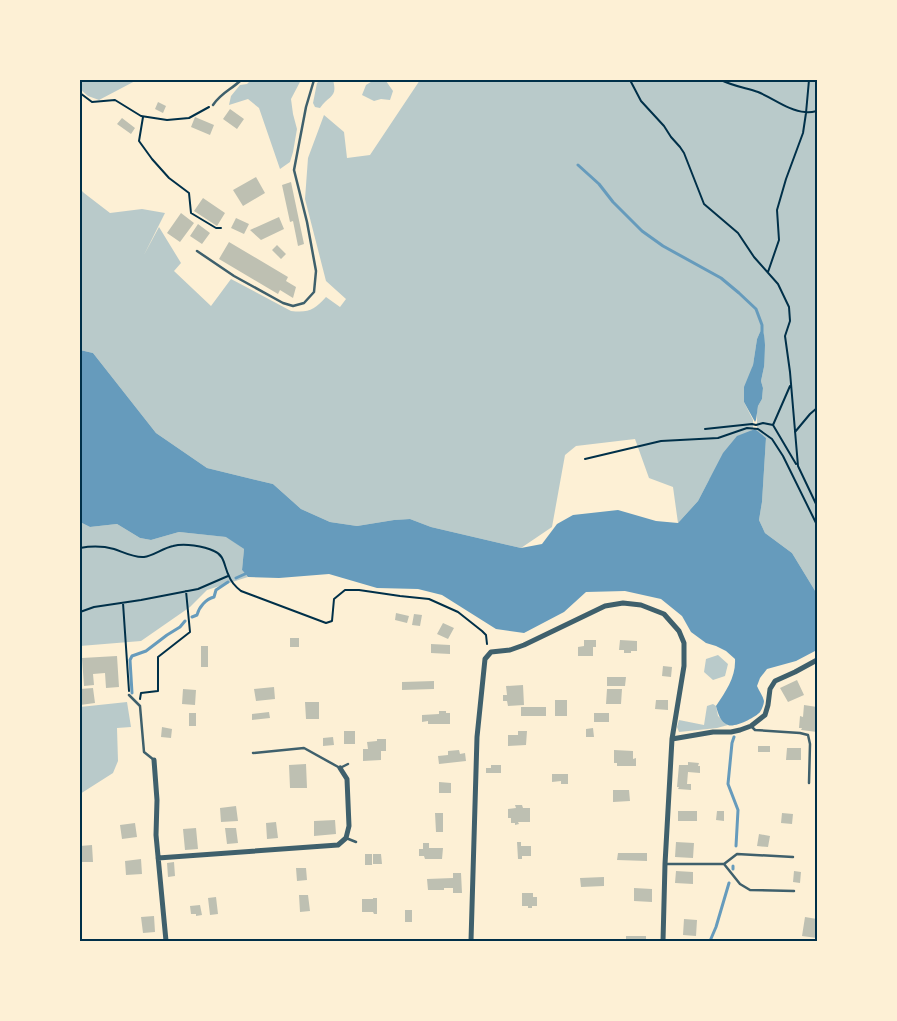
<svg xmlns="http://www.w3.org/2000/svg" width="897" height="1021" font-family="'Noto Sans',sans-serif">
<rect width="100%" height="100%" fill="#fdf0d5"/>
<path fill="#b9caca" d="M80,80h57l-38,20 -11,-4 -8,-7z
M251,80h50l-10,19 2,15 4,15 -4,23 -3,10 -10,7 -21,-61 -11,-9 -19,6 2,-9 9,-11 7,-1z
M321,80h12c5,18 -4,15 -13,28l-5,-1 -2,-4 4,-20z
M374,80l12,1 7,10 -3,9 -9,-1 -7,2 -12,-6 4,-10z
M420,80h397v514l-25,-41 -27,-20 -6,-13 3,-18 4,-64 -9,-7v-19l1,-6 4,-7 1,-11 -2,-7 3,-14 -4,-35 -3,7 -4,26 -9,37 9,18v9l-44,51 -11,21 -20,22 -5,-36 -24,-9 -14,-39 -59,7 -11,9 -13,72 -31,21 -90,-21 -21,-8 -16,1 -37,6 -27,-4 -29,-13 -28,-25 -66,-16 -51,-35 -63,-80 -13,-3v-161l4,4 26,20 32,-4 23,4 -21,42 15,-28 22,36 -7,8 37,35 20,-27 60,32c18,2 23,-1 35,-14l14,10 6,-8 -20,-18 -21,-82 3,-41 16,-43 20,17 3,26 23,-3z
M80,522l10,5 27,-3 23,14 11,2 28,-8 48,5 17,12 -2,21 6,7 -41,13 -17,17 -49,34 -61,5z
M718,655l10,9 -3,12 -12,4 -9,-8 2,-13z
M127,702l4,25 -14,1 1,33 -5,12 -33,21v-87z
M713,704l3,2 2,10 10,9 -11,3 -38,4 -2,-5 2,-7 25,5 3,-19z"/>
<path fill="#669bbc" d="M762,331l2,4 1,10 -1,22 -3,14 2,7 -1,11 -4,7 -2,14 -1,2 -11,-20v-15l9,-22 4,-26 3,-7z
M80,350l13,3 63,80 51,35 66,16 28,25 29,13 27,4 37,-6 16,-1 21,8 90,21 21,-4 15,-20 16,-9 45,-5 38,11 22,2 20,-22 25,-48 14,-17 18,-7 11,9 -4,64 -3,18 6,13 27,20 25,41v54l-2,3 -19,10 -29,8 -7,9 -3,8c2,5 6,10 7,15 0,3 -2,8 -4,11 -4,5 -25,16 -32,13 -8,-3 -10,-12 -12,-19 10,-15 20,-29 19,-47l-9,-8 -10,-5 -10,-3 -15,-11 -9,-16 -21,-17 -36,-8 -39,1 -22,20 -40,21 -28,-4 -54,-34 -24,-6 -41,-1 -48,-14 -50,4 -31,-1 -6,-7 2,-21 -18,-12 -47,-5 -28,8 -11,-2 -23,-14 -27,3 -10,-5z"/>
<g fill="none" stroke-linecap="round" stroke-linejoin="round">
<path stroke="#669bbc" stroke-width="3" d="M578,165l21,19 14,18 29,29 21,15 58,32 18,15 17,16 6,16v9
M236,578l9,-4
M192,617l5,-2c2,-8 9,-16 17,-18l2,-7 12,-8
M132,693l-2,-33 2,-4 14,-5 21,-16 13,-8 5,-6
M734,737l-2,6 -4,41 10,26 -2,36
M733,869v-3
M710,941l6,-14 13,-44"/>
</g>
<path fill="#bec0b2" d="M158,102l8,4 -3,7 -8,-4z
M230,109l14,10 -7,10 -14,-10z
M195,117l19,8 -4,10 -19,-8z
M122,118l13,10 -4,6 -14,-10z
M256,177l9,16 -22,13 -10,-16z
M291,182l13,62 -6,2 -5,-25 -3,1 -8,-37z
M203,198l22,15 -8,13 -23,-15z
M181,213l13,10 -14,19 -13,-9z
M279,217l5,12 -23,11 -11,-10z
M236,218l13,6 -5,10 -13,-6z
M198,224l12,9 -8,11 -12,-8z
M229,242l59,35 -2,4 10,6 -3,11 -13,-8 -2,4 -59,-35z
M277,245l9,9 -5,5 -9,-9z
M396,613l13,3 -2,7 -12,-3z
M414,614l8,1 -2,11 -8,-1z
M443,623l11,5 -6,11 -11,-5z
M290,638h9v9h-9z
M584,640h12v7h-3v9h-15v-9l6,-1z
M620,640l17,1v10h-6v2h-7v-3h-5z
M431,644l19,1v9l-19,-1z
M201,646h7v21h-7z
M117,656l2,31 -13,1 -1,-15 -12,1 1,11 -10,1 -2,-28z
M663,666l9,1 -1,10 -9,-1z
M607,677h19l-1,9h-18z
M797,680l7,15 -16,7 -8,-14z
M434,681v8l-32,1v-8z
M523,685l1,20 -16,1 -1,-5h-4v-6h4l-1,-9z
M274,687l1,12 -19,2 -2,-12z
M93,688l2,15 -15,2v-16z
M183,689l13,1 -1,15 -13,-1z
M607,689h15l-1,15h-15z
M555,700h12v16h-12z
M656,700h12v10l-13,-1z
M305,702h14v17h-13z
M804,705l13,2v25l-16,-2 1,-2h-3l1,-12 3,1z
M521,707h25v9h-25z
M439,711h7v2h4v11h-22v-3l-6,1v-7l17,-1z
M269,712l1,6 -18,2v-6z
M189,713h7v13h-7z
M594,713h15v9h-15z
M162,727l10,2 -1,9 -10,-1z
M593,728l1,9h-8v-8z
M344,731h11v13h-11z
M518,731h9l-1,14 -18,1v-11h10z
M333,737l1,8 -11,1v-8z
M377,739h9v12h-5v9l-18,1v-12h5l-1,-7 10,-1z
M758,746h12v6h-12z
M787,748h14v12h-15z
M459,750l1,4 5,-1 1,8 -27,3 -1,-8 10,-1v-4z
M614,750l19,1v8l3,-1v8h-19v-3h-3z
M688,762l11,1 -1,3h2v7l-12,-1 -1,12h4v6l-13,-1 1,-2h-2l2,-22h9z
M306,764l1,24h-17l-1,-23z
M491,765h10v8h-15v-5h5z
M552,774h16v10h-7v-3l-9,1z
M439,782l12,1v10h-12z
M613,790h16l1,11 -17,1z
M515,805h7l1,3h7v14h-12l1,2 -4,1v-2h-4v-5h-3v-9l8,-1z
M236,806l2,15 -17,1 -1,-14z
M678,811h19v10h-19z
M717,811h7v10l-8,-1z
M435,813h8v19h-7z
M782,813l11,1 -1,10 -11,-1z
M335,820l1,14 -22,2v-15z
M276,822l2,16 -11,1 -1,-16z
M135,823l2,14 -15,2 -2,-14z
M196,828l2,21 -13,1 -2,-21z
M225,828h11l2,15 -11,1z
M759,834l11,2 -2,11 -11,-1z
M517,842h4v4h10v10h-9v3h-4z
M676,842l18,1 -1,15 -18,-1z
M423,843h6v5h14l-1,11h-17l-1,-3h-5v-7h4z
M92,845l1,17h-13v-16z
M618,853h29v8l-30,-1z
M365,854h7v11h-7z
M373,854h8l1,10h-9z
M141,859l1,15 -16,1 -1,-14z
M174,862l1,14 -7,1 -1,-14z
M296,868h10l1,12 -10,1z
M676,871l17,1v12l-18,-1z
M794,871l7,1 -1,11 -7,-1z
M453,873h8l1,20h-9v-5h-9v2h-16l-1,-11 26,-1z
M604,877v9l-23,1 -1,-9z
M634,888l18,1v13l-18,-1z
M522,893h11v4h4v9h-5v2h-4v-2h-6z
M299,895h9l2,16 -10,1z
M216,897l2,17 -8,1 -2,-17z
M373,898h4v16h-3l-1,-2h-11v-13h11z
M200,905l2,10 -6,1v-2h-5l-1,-8z
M405,910h7v12h-7z
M154,916l1,16 -12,1 -2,-16z
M805,917l12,2v19l-15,-2z
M684,919l13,1 -1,16 -13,-1z
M626,936h20v5h-20z"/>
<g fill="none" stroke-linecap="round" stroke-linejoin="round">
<path stroke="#003049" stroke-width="2" d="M630,80l11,21 23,25 7,11 9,10 4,6 20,51 34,29 16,24 24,27 11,23 1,14 -5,15 5,36 8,94 19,40
M721,80c12,6 25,8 37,12 15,6 31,19 47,20 4,1 8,0 12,-1
M80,93l12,9 23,-2 26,16 26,4 22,-2 20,-11
M143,117l-4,24 13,18 17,19 20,15 2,20 25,15h5
M768,272l11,-32 -2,-30 9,-31 17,-46 3,-20 3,-33
M773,425l17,-39
M705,429l47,-5 4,1 7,-2 10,2 23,39
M795,432l15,-18 7,-6
M585,459l76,-18 57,-3 29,-10 11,1 14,10 11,17 34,69
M80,548c11,-2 23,-2 34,1 9,3 20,9 30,8 9,-1 19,-9 29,-11 11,-3 31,0 41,5 11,4 10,16 15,25 2,6 7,11 12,15l85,32 6,-2 2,-22 11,-9h14l41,6 29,3 29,13 24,19 4,4 1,9
M123,603l6,88
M80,612l14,-5 47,-7 57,-11 30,-13
M140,699l1,-6 17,-2v-34l32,-25 -4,-41"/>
<path stroke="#3f606c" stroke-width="2.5" d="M213,105c9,-13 18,-15 28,-25
M197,251l37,25 49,27 10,3 11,-3 10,-11 2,-21 -9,-49 -13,-52 12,-63 8,-27
M129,695l11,11 4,46 10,8
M752,727l3,3 45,3 8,2 2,9 -1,39
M253,753l51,-5 36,20 8,-4
M346,838l10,4
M665,864h59l16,20 10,6 44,1
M724,864l13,-10 56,3"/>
<path stroke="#3f606c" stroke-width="5" d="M672,739l41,-7h18l9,-2 11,-4 14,-11 3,-10 2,-16 5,-8 20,-9 22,-12
M154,760l3,40 -1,35 10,106
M158,858l180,-13 8,-7 3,-12 -2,-47 -7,-11
M471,941l6,-204 8,-78 6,-7 19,-2 14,-5 81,-39 18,-3 18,2 23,9 15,17 5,12v23l-12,73 -7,125 -2,77"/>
</g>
<rect width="897" height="1021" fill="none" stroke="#fdf0d5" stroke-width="162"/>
<rect x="81" y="81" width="735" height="859" fill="none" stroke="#003049" stroke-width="2"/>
</svg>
